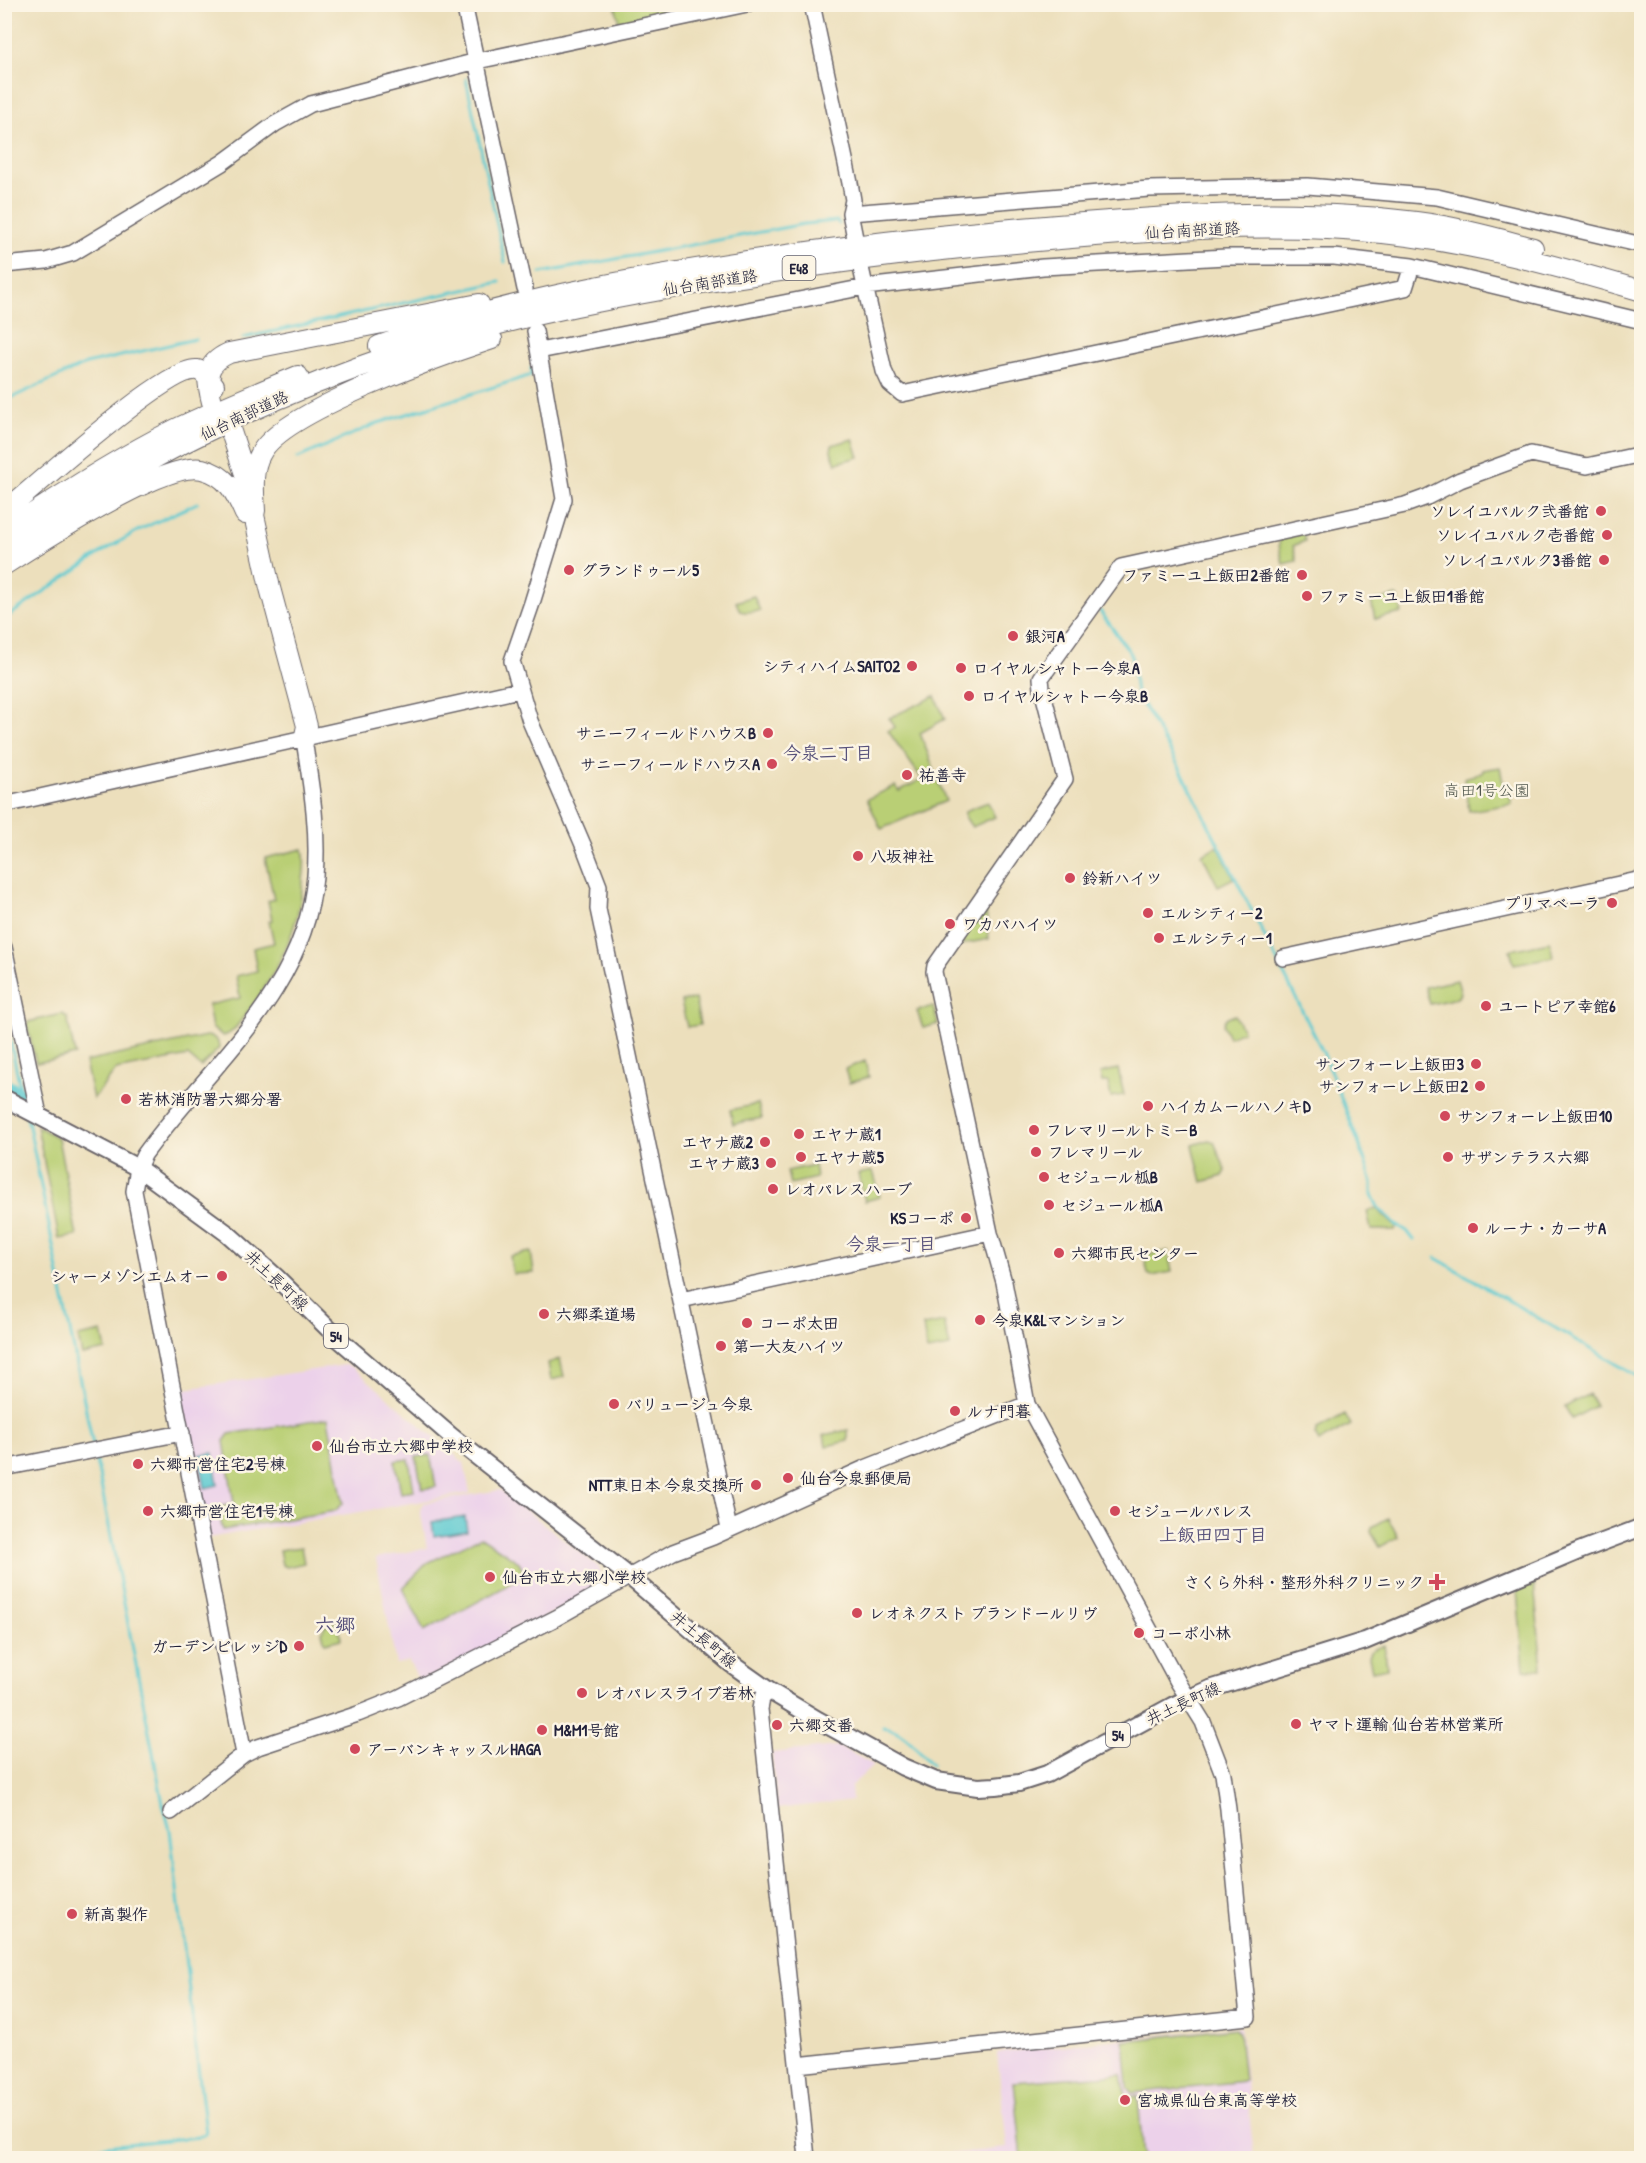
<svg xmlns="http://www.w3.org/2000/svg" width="1646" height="2163" font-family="'Patrick Hand','Klee One',sans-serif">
<rect width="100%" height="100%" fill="#fcf5e5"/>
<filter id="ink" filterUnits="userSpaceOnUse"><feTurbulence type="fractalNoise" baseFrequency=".0167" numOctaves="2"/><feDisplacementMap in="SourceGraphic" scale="12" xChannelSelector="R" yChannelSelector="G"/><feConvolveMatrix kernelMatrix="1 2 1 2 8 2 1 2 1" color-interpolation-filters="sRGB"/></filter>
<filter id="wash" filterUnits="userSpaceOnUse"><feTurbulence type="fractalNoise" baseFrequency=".008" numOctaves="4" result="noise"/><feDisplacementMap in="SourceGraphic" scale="24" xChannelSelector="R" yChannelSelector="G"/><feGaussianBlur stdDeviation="1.35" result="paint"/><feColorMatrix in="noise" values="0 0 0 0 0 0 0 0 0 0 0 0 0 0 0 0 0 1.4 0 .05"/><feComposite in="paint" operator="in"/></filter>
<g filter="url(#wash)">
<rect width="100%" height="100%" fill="#ecdfbc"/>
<path fill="#ecd1ea" d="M345,1365l7,2 12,10 100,86 6,30 -262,45 -28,-145 5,-4z
M500,1490l100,78 1,19 -181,96 -11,-22 -13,3 -20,-106 51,-10 -7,-39 3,-6z
M838,1746l36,19 -23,21 1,14 -75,9 -5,-56z
M1240,2026l14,132h-341l94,-10 -10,-95z"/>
<path fill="#b9cf74" stroke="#6e7858" stroke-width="1.5" d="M615,4l97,1 -93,18z
M853,439l6,18 -23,6 -5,-12 1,-6z
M1303,533l2,8 -12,5 4,15 -14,3 -4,-19 1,-7z
M754,596l6,15 -15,1 -5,-1 -4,-9z
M1397,596l5,17 -27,6 -4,-18z
M935,696l10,23 -25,14 26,68 -65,28 -14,-30 28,-13 4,5 23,-12 -34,-48 7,-4 -6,-9z
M1500,767l3,16 4,3 5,18 -43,7 -5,-33 18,-5 1,-3z
M988,802l7,15 -23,10 -7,-10v-6z
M1218,846l16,32 -16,8 -16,-32z
M303,849c3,11 1,21 0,32 -4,49 -27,95 -58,134 -6,8 -12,19 -22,21l-11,-8 -4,-23 32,-7 -4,-22 21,-5 -4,-23 21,-5 -5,-22 3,-1 -4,-19 6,-2 -9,-41z
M981,909l5,2 3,28 -30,6 -1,-3z
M1550,942l3,15 -39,7 -4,-14z
M1457,980l4,13 -4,5 -27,6 -5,-17z
M695,999l5,26 -13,2 -6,-26z
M933,1006l5,18 -15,4 -6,-17z
M62,1014l5,3 8,38 -39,8 -9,-38 1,-3z
M1235,1015l8,16 -14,6 -6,-12 2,-6z
M206,1036l7,1 5,5 1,6 -18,19 -13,-11 -72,14 -23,29 -8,-37z
M865,1061l4,16 -20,6 -4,-14z
M1118,1069l6,26 -13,2 -3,-15h-6l-2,-9z
M758,1104l4,14 -29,6 -3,-14z
M37,1126l21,12 19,98 -18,3z
M1209,1140l5,2 12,29 -3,5 -21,6 -9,-37z
M814,1165l2,13 -26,6 -3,-13z
M873,1171l7,26 -15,4 -7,-27z
M1376,1208l20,19 -1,3h-24l-4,-19z
M1168,1251l4,21 -20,4 -4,-2 -3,-14 2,-5z
M531,1252l3,21 -21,1 -3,-18z
M944,1322l6,25 -23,4 -4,-25z
M102,1332l4,18 -24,5 -4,-18z
M560,1359l4,18 -13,3 -3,-17z
M1589,1394l7,12 -24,13 -7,-12z
M1345,1414l6,11 -32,17 -4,-7 2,-6z
M328,1418l15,85 -8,8 -112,19 -6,-23 17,-3 -10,-63 5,-7z
M848,1430v11l-22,5 -2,-11z
M430,1455l6,32 -14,2 -6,-32z
M409,1459l5,32 -13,2 -6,-32z
M1388,1518l10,19 -18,10 -9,-15 1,-5z
M481,1537l38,25 6,14 -101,55 -21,-43 24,-25z
M301,1547l3,16 -17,4 -5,-2 -3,-15z
M1534,1583l8,86 -18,1 -7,-80z
M338,1622l3,17 -16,4 -3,-11 3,-7z
M1384,1645l3,23 -15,3 -3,-15 3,-6z
M1235,2028l4,5 5,48 -111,12 -5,-5 -4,-47z
M1122,2074l4,23 12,-1 5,62h-121l-8,-76z"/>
<path fill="#5dcad1" stroke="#407686" stroke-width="1.5" d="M213,1453l5,32 -13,3 -6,-33z
M465,1517l2,14 -33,5 -2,-14z"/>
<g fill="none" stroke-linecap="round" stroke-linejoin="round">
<path stroke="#5dcad1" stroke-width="3" d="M466,79l39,183
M541,273l263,-49 33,-3 2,3
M243,338l257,-56
M4,401l82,-37 109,-25
M298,458l80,-35 154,-48 -1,-7
M1100,611l31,43 5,39 45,77 142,282 38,97 11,34v12l6,12 18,18 11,6 7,9
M4,619l98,-67 37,-22 58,-27
M4,1011l19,90
M27,1116l66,329
M1436,1258l206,121
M883,1727c20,2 35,23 49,38
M4,2156l194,-19 8,-4 -36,-303 -7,-26 -68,-350"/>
<path stroke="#5dcad1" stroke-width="16" d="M4,1086l18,9"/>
</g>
</g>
<g filter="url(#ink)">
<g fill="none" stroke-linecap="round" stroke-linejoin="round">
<defs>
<path id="secondary" d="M464,4l61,285
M812,4l38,179 3,17 -3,13 5,25
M850,213l299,-24 159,-3 129,11 205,48
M4,265l42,-4 27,-8 149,-90 53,-39 36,-20 166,-43 270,-57
M861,268l23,103 6,13 12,10 503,-106 7,-22
M535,331l29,168 -32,104 -20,58 18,60 54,126 15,39 -1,23 131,620
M539,351l326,-64 178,-20 183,-10h108l78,9 230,55
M4,805l515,-115
M4,947l35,168
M1283,958l359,-79
M681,1300l309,-67
M4,1468l178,-35
M768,1690l-6,9 -2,10 47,449
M244,1754l-110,-563 4,-23 6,-13c63,-88 162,-163 171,-279 4,-46 -4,-91 -11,-136
M171,1812l73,-58 14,-7 100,-33 40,-16 158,-80 117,-66 40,-15 152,-69 162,-64
M797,2065l451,-48 -20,-208 -5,-35 -20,-52 -25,-40 -151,-278 -23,-122 -14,-49 -56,-261 1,-6 130,-187 -23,-90 -1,-11 80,-111 284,-62 22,-8 33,-17 71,-26 56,12 55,-12"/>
<path id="primary" d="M4,1098l134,70 90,66 48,43 64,63 111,96 179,141 100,86 38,27 50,30 85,47 33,14 42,6 17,-1 24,-3 28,-9 125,-68 38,-17 155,-48 214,-90 63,-24"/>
<path id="highway" d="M379,346c139,-51 289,-74 436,-95 93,-13 187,-22 281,-29 111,-9 223,-14 334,2 35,5 69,15 103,24
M212,402c-6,-23 -8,-38 17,-49l250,-49
M230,429l15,45 25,114 37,138 -3,14
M255,511c-1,-19 -4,-41 6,-58 22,-42 182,-98 231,-114
M4,512c30,-24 163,-146 193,-142 7,1 12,10 17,15
M4,533c56,-38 112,-74 172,-104 40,-19 81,-36 122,-53
M4,551c119,-84 251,-149 389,-196 119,-40 244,-63 367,-81 85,-13 170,-24 255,-31 122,-11 245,-23 368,-10 88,9 174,33 259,58
M4,565c36,-23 160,-104 198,-96 25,6 34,24 43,45"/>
</defs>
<use href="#secondary" stroke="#696468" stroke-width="18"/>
<use href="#primary" stroke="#696468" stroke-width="20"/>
<use href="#highway" stroke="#696468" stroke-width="22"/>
<use href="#secondary" stroke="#fff" stroke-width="15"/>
<use href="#primary" stroke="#fff" stroke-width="16"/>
<use href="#highway" stroke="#fff" stroke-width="20"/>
</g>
</g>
<g fill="#d1495b" stroke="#fcf5e5" stroke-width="2">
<circle cx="1601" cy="511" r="6"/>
<circle cx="1607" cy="535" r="6"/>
<circle cx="1604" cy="560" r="6"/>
<circle cx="569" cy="570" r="6"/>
<circle cx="1302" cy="575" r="6"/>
<circle cx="1307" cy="596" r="6"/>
<circle cx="1013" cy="636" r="6"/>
<circle cx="912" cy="666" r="6"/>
<circle cx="961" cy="668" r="6"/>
<circle cx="969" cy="696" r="6"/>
<circle cx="768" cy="733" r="6"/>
<circle cx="772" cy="764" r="6"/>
<circle cx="907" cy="775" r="6"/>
<circle cx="858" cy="856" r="6"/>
<circle cx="1070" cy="878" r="6"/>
<circle cx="1612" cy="903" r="6"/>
<circle cx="1148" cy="913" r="6"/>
<circle cx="950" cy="924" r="6"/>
<circle cx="1159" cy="938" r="6"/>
<circle cx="1486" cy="1006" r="6"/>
<circle cx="1476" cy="1064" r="6"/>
<circle cx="1480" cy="1086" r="6"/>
<circle cx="126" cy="1099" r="6"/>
<circle cx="1148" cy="1106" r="6"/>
<circle cx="1445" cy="1116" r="6"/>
<circle cx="1034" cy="1130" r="6"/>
<circle cx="799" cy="1134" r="6"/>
<circle cx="765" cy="1142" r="6"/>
<circle cx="1036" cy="1152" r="6"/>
<circle cx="801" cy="1157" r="6"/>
<circle cx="1448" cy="1157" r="6"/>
<circle cx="771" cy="1163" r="6"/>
<circle cx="1044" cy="1177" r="6"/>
<circle cx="773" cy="1189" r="6"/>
<circle cx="1049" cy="1205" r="6"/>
<circle cx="966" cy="1218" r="6"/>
<circle cx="1473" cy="1228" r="6"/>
<circle cx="1059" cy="1253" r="6"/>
<circle cx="222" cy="1276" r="6"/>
<circle cx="544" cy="1314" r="6"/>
<circle cx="980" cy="1320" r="6"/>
<circle cx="747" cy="1323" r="6"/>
<circle cx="721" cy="1346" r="6"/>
<circle cx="614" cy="1404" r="6"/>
<circle cx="955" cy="1411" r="6"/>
<circle cx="317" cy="1446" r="6"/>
<circle cx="138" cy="1464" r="6"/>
<circle cx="788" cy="1478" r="6"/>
<circle cx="756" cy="1485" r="6"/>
<circle cx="148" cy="1511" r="6"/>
<circle cx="1115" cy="1511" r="6"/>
<circle cx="490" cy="1577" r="6"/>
<path d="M1434 1573h6v6h6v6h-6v6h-6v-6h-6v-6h6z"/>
<circle cx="857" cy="1613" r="6"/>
<circle cx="1139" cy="1633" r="6"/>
<circle cx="299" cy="1646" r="6"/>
<circle cx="582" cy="1693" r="6"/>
<circle cx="1296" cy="1724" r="6"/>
<circle cx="777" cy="1725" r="6"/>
<circle cx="542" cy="1730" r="6"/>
<circle cx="355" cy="1749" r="6"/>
<circle cx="72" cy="1914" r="6"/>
<circle cx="1125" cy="2100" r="6"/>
</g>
<g text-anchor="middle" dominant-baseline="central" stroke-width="5" stroke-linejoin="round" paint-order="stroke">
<g fill="#fcf5e5" stroke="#63616e" stroke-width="1.5">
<rect x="782.5" y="256" width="33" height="24" rx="4.5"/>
<rect x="324" y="1324" width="24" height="24" rx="4.5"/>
<rect x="1106" y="1723" width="24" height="24" rx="4.5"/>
</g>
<g font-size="15" font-weight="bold" fill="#22223b">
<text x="799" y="268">E48</text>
<text x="336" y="1336">54</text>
<text x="1118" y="1735">54</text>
</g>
<g font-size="16" fill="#22223b" stroke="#fcf5e5">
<text transform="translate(1192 230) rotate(-3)">仙台南部道路</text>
<text transform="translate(710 282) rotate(-9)">仙台南部道路</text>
<text transform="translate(244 415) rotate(-25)">仙台南部道路</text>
<text transform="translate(277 1280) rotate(43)">井土長町線</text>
<text transform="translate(704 1639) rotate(40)">井土長町線</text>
<text transform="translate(1183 1703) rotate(-25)">井土長町線</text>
</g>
<g font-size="16" font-weight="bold" fill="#22223b" stroke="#fcf5e5" text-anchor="start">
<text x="1589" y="511" text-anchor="end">ソレイユパルク弐番館</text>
<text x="1595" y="535" text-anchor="end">ソレイユパルク壱番館</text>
<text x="1592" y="560" text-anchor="end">ソレイユパルク3番館</text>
<text x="581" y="570">グランドゥール5</text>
<text x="1290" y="575" text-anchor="end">ファミーユ上飯田2番館</text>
<text x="1319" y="596">ファミーユ上飯田1番館</text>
<text x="1025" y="636">銀河A</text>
<text x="900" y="666" text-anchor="end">シティハイムSAITO2</text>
<text x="973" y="668">ロイヤルシャトー今泉A</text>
<text x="981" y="696">ロイヤルシャトー今泉B</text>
<text x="756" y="733" text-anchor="end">サニーフィールドハウスB</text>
<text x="760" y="764" text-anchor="end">サニーフィールドハウスA</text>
<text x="919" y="775">祐善寺</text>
<text x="870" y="856">八坂神社</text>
<text x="1082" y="878">鈴新ハイツ</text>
<text x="1600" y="903" text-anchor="end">プリマベーラ</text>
<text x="1160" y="913">エルシティー2</text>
<text x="962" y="924">ワカバハイツ</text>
<text x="1171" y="938">エルシティー1</text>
<text x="1498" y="1006">ユートピア幸館6</text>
<text x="1464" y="1064" text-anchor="end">サンフォーレ上飯田3</text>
<text x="1468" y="1086" text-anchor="end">サンフォーレ上飯田2</text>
<text x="138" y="1099">若林消防署六郷分署</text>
<text x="1160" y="1106">ハイカムールハノキD</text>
<text x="1457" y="1116">サンフォーレ上飯田10</text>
<text x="1046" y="1130">フレマリールトミーB</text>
<text x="811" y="1134">エヤナ蔵1</text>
<text x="753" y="1142" text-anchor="end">エヤナ蔵2</text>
<text x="1048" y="1152">フレマリール</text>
<text x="813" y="1157">エヤナ蔵5</text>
<text x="1460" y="1157">サザンテラス六郷</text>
<text x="759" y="1163" text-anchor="end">エヤナ蔵3</text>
<text x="1056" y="1177">セジュール柧B</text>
<text x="785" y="1189">レオパレスハーブ</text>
<text x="1061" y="1205">セジュール柧A</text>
<text x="954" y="1218" text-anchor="end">KSコーポ</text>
<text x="1485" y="1228">ルーナ・カーサA</text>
<text x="1071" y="1253">六郷市民センター</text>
<text x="210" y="1276" text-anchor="end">シャーメゾンエムオー</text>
<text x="556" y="1314">六郷柔道場</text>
<text x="992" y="1320">今泉K&amp;Lマンション</text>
<text x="759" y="1323">コーポ太田</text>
<text x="733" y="1346">第一大友ハイツ</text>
<text x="626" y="1404">バリュージュ今泉</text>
<text x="967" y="1411">ルナ門暮</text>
<text x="329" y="1446">仙台市立六郷中学校</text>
<text x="150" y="1464">六郷市営住宅2号棟</text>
<text x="800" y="1478">仙台今泉郵便局</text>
<text x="744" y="1485" text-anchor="end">NTT東日本 今泉交換所</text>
<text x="160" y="1511">六郷市営住宅1号棟</text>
<text x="1127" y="1511">セジュールパレス</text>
<text x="502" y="1577">仙台市立六郷小学校</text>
<text x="1424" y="1582" text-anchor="end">さくら外科・整形外科クリニック</text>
<text x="869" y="1613">レオネクスト プランドールリヴ</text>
<text x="1151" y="1633">コーポ小林</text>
<text x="287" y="1646" text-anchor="end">ガーデンビレッジD</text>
<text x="594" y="1693">レオパレスライブ若林</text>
<text x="1308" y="1724">ヤマト運輸 仙台若林営業所</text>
<text x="789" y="1725">六郷交番</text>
<text x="554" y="1730">M&amp;M1号館</text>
<text x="367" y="1749">アーバンキャッスルHAGA</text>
<text x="84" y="1914">新高製作</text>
<text x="1137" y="2100">宮城県仙台東高等学校</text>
</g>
<g font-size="16" fill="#4f564c" stroke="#fcf5e5">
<text x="1487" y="790">高田1号公園</text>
</g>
<g font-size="18" font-weight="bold" fill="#58527b" stroke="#fcf5e5">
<text x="828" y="752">今泉二丁目</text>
<text x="891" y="1243">今泉一丁目</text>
<text x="1213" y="1534">上飯田四丁目</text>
</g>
<g font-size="20" font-weight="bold" fill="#58527b" stroke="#fcf5e5">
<text x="335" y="1624">六郷</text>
</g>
</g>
<rect width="1646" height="2163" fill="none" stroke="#fcf5e5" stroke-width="24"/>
</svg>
